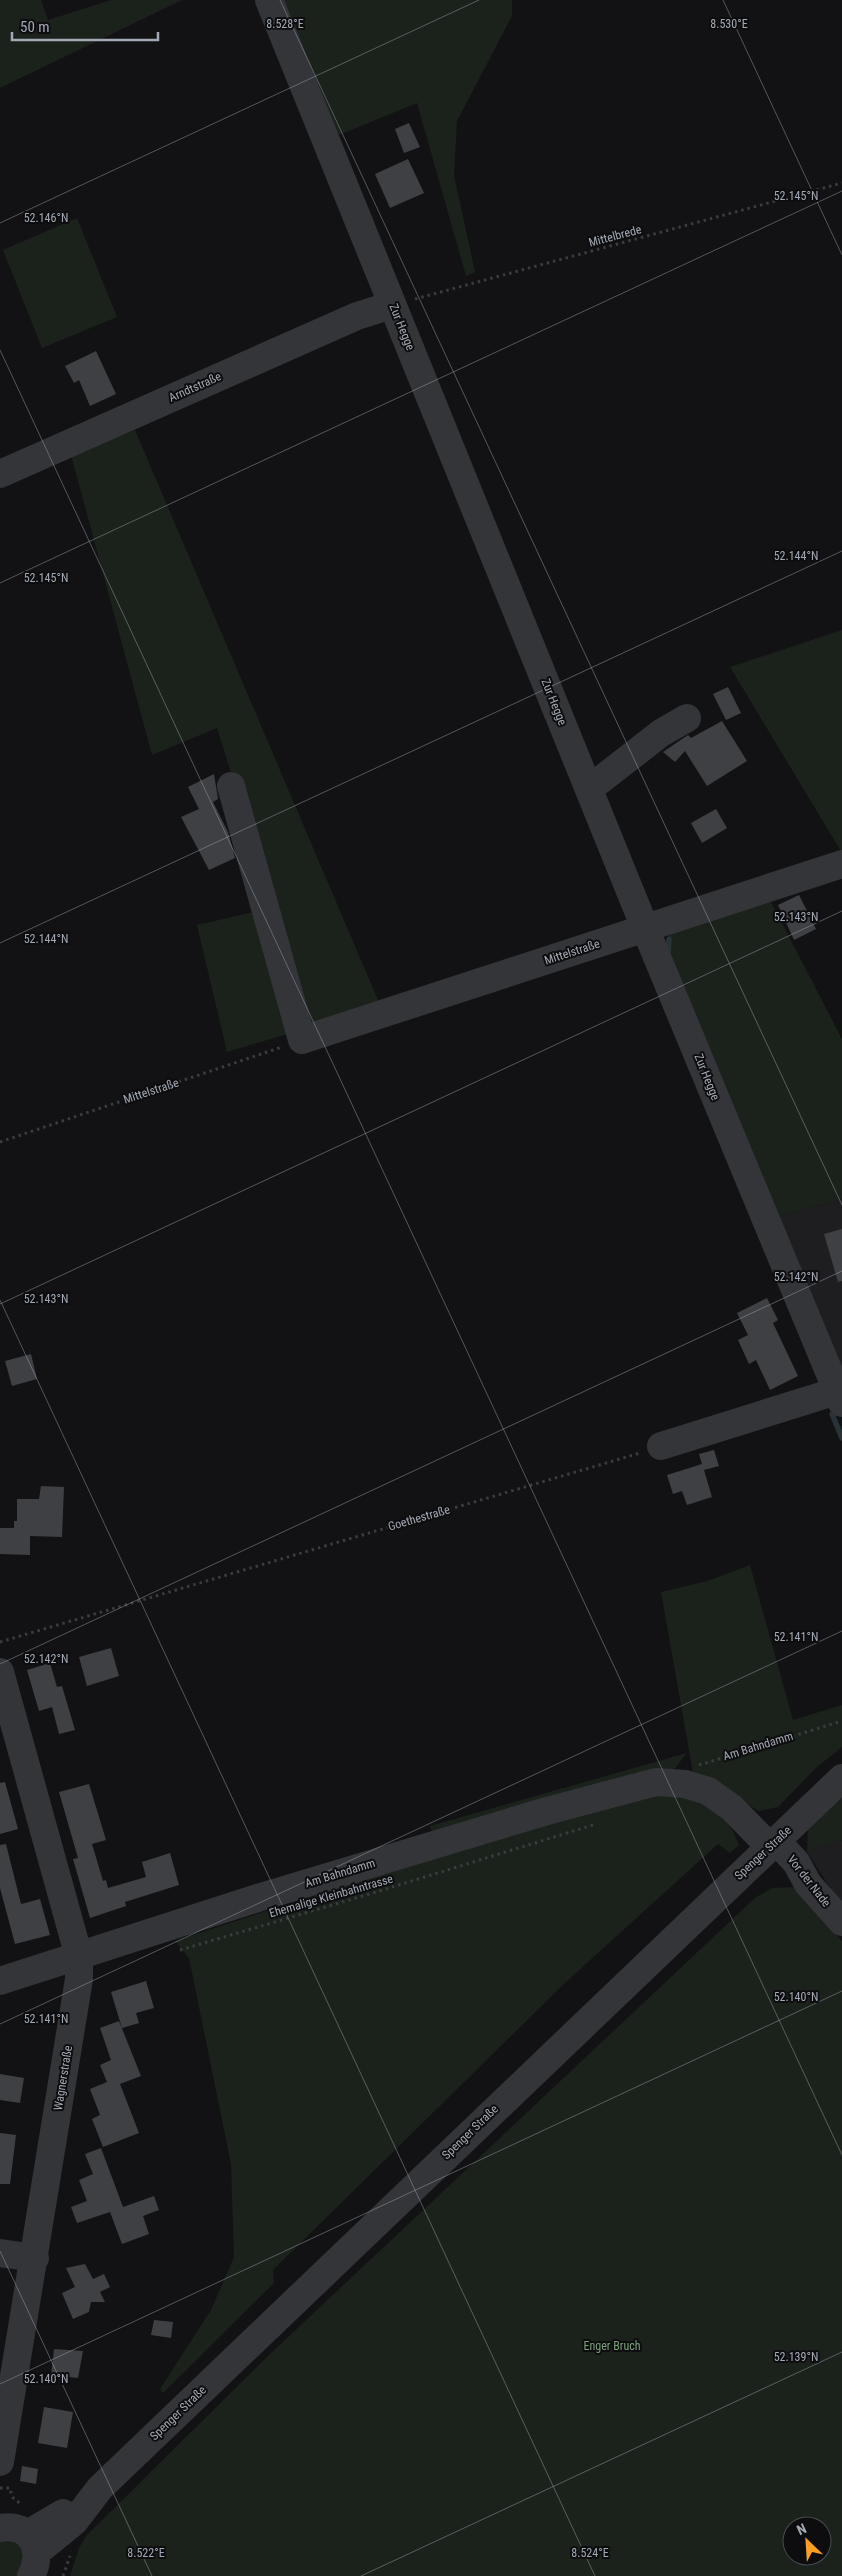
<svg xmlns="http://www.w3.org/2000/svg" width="842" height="2576" font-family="'Roboto Condensed',sans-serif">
<rect width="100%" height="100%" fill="#121214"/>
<path fill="#1e1e21" d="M842,1199v173l-63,-155z
M842,1840v66l-35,-54z"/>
<path fill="#1a221b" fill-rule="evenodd" d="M0,0h41l7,20 63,-20h71l-182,88z
M276,0h236v16l-55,105 -3,54 21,97 -9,4 -49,-173 -85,35z
M77,218l40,99 -75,31 -39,-98z
M135,430l246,577 -71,22 -93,-301 -65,27 -81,-300z
M842,630v223l-112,-186z
M768,896l74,143v160l-63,18 -110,-266 -1,-20z
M262,910l32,122 -67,20 -30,-127z
M750,1565l43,155 49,-15v42l-25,20 -39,40 -19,4 -66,-38 -32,-181 46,-11z
M687,1753l-34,43c44,1 69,3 86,49l-9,8 -12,-9 -152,138 -293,288 1,13 -111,110 -3,-4 51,-79 23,-53 -3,-93 -42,-206 -14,-17 265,-87 -10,-28z
M842,1796v44l-35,12 1,-26z
M793,1887l49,54v635h-772l9,-28 7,-12 182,-180 488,-459 17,-9zM792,2526h30v30h-30z
M0,2536l26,9 -6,31h-20z"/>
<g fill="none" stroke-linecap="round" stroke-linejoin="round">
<path stroke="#283338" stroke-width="5.5" d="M668,954l1,-15
M832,1414l10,24"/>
</g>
<path fill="#3e4044" d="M409,123l11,24 -16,6 -9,-24z
M408,159l16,34 -34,15 -15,-34z
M96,351l20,43 -26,12 -11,-26 -5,3 -9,-17z
M728,687l13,26 -15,7 -13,-26z
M722,721l25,40 -40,25 -22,-35 -10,11 -12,-10 25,-17 3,3z
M214,774l4,25 -5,3 15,30 7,26 -26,12 -28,-53 18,-8 -11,-22z
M716,809l11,19 -25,15 -11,-20z
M799,895l17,34 -22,11 -16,-35z
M842,1229v52l-4,1 -14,-48z
M767,1298l11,22 -5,3 25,53 -28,14 -14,-30 -7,4 -11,-24 10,-5 -11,-22z
M31,1354l6,25 -25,7 -7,-25z
M714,1450l5,16 -15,4 8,27 -25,8 -5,-14 -9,3 -6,-19 35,-11 -3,-10z
M41,1486l23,1 -2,50 -32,-1v19l-30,-1v-26h14v-7h3v-22h22z
M111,1648l8,28 -32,10 -8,-29z
M50,1663l7,24 5,-1 13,44 -16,4 -7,-27 -13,4 -12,-41z
M5,1782l13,47 -18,5v-51z
M89,1784l17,56 -14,4 11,37 3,-1 2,8 38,-11 -4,-15 28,-9 9,32 -54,17 1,4 -36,12 -17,-59 5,-1 -19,-66z
M6,1844l15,60 19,-5 10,36 -35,9 -15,-56v-43z
M146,1981l8,27 -18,5 3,10 -17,5 -11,-36z
M119,2021l22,55 -21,8 19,49 -36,14 -11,-28 8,-4 -10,-26 17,-7 -7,-17 11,-5 -11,-32z
M0,2074l24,4 -4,25 -20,-3z
M0,2133l16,2 -6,49h-10z
M101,2148l22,59 31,-11 5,14 -16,6 6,18 -27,10 -12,-32 -33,11 -6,-16 16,-6 -8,-21 14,-6 -8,-20z
M85,2264l8,15 11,-5 6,13 -10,5 5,10h-14l-2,10 -16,7 -11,-26 13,-6 -9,-19z
M154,2320l19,2 -2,16 -20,-3z
M54,2349l29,2 -5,27 -27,-3z
M44,2407l29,5 -6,36 -29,-5z
M22,2466l16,3 -2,15 -16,-3z"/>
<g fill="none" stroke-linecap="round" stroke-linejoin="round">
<path stroke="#393c40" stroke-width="3" stroke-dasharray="2.5 4" stroke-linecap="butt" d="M415,299l427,-116
M0,1142l282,-95
M0,1642l640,-189
M699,1765l143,-44
M180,1950l193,-57 220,-68
M0,2488h10l2,9 10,8
M63,2576l7,-20"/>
<path stroke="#333539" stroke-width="28" d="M269,0l376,928 197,475
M0,474l357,-158 35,-11
M231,786l71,254 540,-176
M589,789l72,-56 26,-15
M661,1446l176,-55
M0,1672l79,285v22l-79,483
M775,1840l21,22 12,22 34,38
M0,1981l264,-85 283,-85 109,-29 29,2 23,7 24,17 37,38
M0,2253l35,5
M0,2528c31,-6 45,23 31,48
M27,2534l36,-21
M37,2552l37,-30 26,-34 742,-710"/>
</g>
<path fill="none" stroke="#a3aab5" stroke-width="1" stroke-opacity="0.45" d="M280,0l562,1205M723,0l119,255M0,223l479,-223M0,350l842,1805M0,583l842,-392M0,943l842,-392M0,1300l595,1276M0,1304l842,-393M0,1664l842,-393M0,2024l842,-393M0,2251l152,325M0,2384l842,-393M361,2576l481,-224"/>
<g text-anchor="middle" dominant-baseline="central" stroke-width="4" stroke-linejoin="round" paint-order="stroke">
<g font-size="12" fill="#a3aab5" stroke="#0d0d0f">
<text transform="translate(615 236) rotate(-15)">Mittelbrede</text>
<text transform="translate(402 327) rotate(68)">Zur Hegge</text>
<text transform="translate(195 387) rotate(-24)">Arndtstraße</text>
<text transform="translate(554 702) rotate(68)">Zur Hegge</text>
<text transform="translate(572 952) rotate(-18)">Mittelstraße</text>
<text transform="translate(707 1077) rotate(68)">Zur Hegge</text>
<text transform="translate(151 1091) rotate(-18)">Mittelstraße</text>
<text transform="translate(419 1518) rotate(-16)">Goethestraße</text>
<text transform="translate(758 1746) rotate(-17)">Am Bahndamm</text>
<text transform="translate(763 1853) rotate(-43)">Spenger Straße</text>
<text transform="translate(340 1873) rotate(-17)">Am Bahndamm</text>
<text transform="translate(809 1881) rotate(52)">Vor der Nade</text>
<text transform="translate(331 1896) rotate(-16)">Ehemalige Kleinbahntrasse</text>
<text transform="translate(63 2078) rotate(-81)">Wagnerstraße</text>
<text transform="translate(470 2132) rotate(-44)">Spenger Straße</text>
<text transform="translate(178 2413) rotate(-44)">Spenger Straße</text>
</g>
<g font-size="12" fill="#7aa179" stroke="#0d0d0f">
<text x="612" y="2346">Enger Bruch</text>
</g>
</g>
<g font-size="12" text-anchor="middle" fill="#a3aab5" stroke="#0d0d0f" stroke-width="4" stroke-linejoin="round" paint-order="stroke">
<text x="285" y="28">8.528°E</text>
<text x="729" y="28">8.530°E</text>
<text x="796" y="200">52.145°N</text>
<text x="46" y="222">52.146°N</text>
<text x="796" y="560">52.144°N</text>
<text x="46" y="582">52.145°N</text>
<text x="796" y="921">52.143°N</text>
<text x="46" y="943">52.144°N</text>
<text x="796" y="1281">52.142°N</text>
<text x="46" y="1303">52.143°N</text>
<text x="796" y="1641">52.141°N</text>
<text x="46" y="1663">52.142°N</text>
<text x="796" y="2001">52.140°N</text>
<text x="46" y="2023">52.141°N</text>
<text x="796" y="2361">52.139°N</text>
<text x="46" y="2383">52.140°N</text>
<text x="146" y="2557">8.522°E</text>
<text x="590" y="2557">8.524°E</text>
</g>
<g transform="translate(807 2541) rotate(335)"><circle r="24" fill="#0d0d0f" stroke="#494c51"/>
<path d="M0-4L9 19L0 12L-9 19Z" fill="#fa9e24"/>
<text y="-8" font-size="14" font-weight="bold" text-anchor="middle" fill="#a3aab5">N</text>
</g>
<path d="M12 32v8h146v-8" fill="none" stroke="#a3aab5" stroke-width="2.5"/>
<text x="20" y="32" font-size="15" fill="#a3aab5" stroke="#0d0d0f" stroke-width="4" paint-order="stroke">50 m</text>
</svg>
